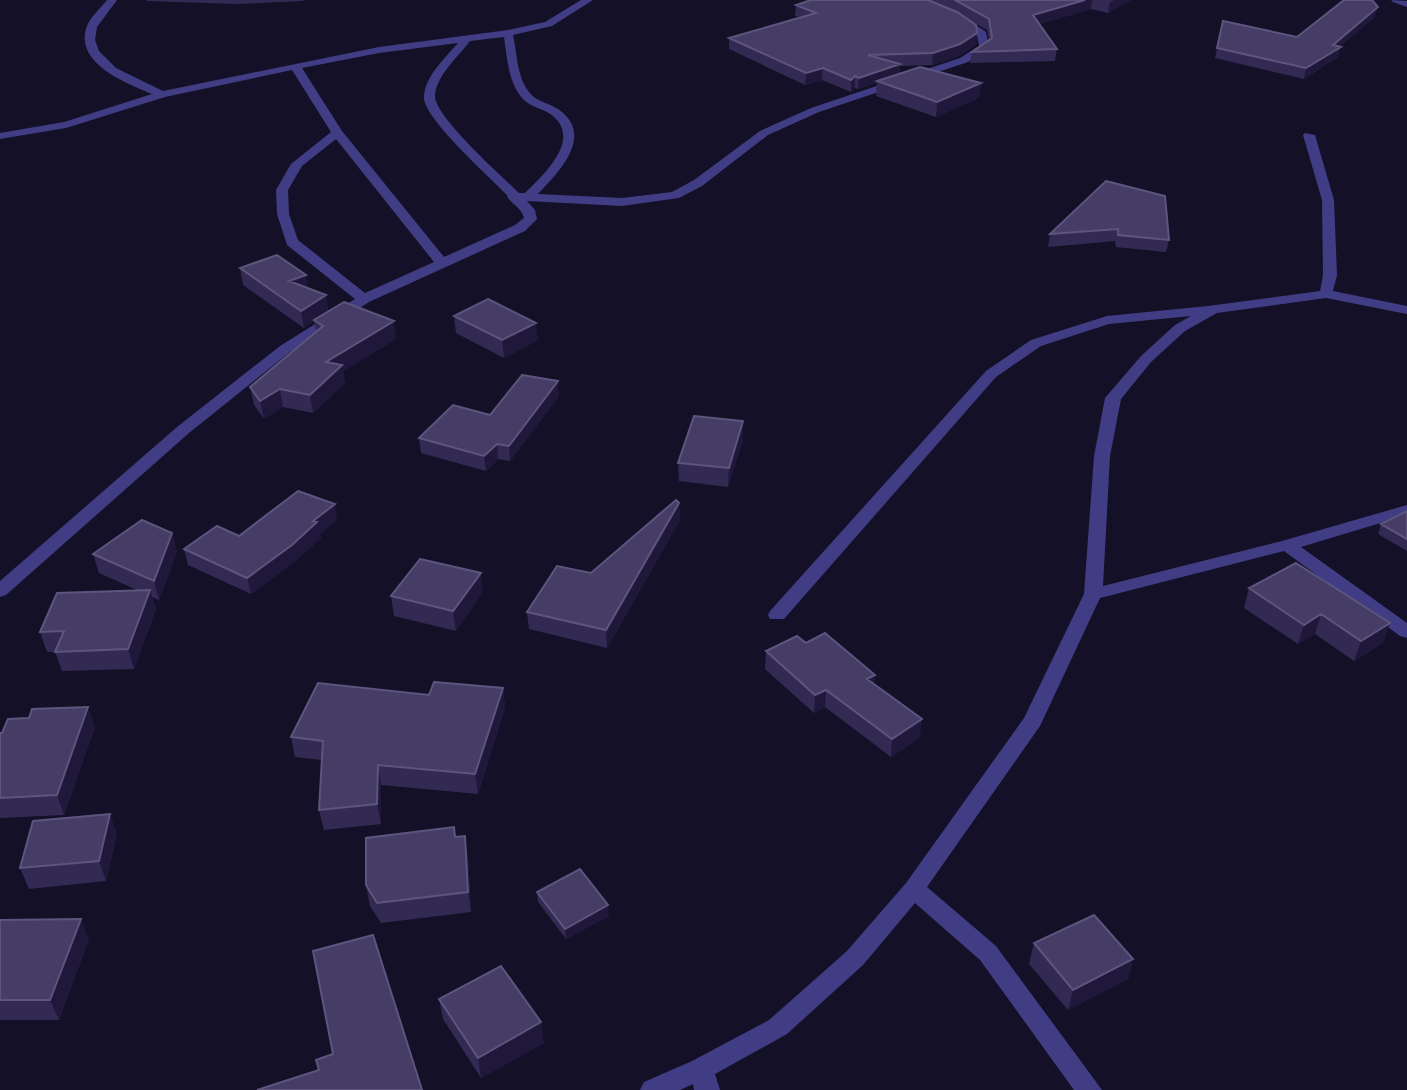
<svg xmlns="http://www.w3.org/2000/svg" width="1407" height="1090" font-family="'Noto Sans',sans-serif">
<rect width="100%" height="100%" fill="#141027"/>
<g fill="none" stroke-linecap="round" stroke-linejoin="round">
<path fill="#403d84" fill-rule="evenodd" d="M107,0h10l-20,27 -2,13 4,11 17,17 47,23 216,-44 129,-17 37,-8 36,-22h12l-41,26 -39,9c4,18 4,42 16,57 8,11 23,11 33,20 31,26 -4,61 -24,82l84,4 50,-6 22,-12 66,-49 51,-23 149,-50 19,-12 -2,-11 -20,-14 -49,-21c28,0 55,16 78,32l3,15 -21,15 -149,50 -51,23 -66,51 -23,12 -57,8 -95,-5 8,9 2,9 -12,12 -156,71 -79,50 -101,81 -183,162 -6,2v-16l177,-154 103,-81 75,-47 -68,-54 -10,-31 -1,-24 15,-26 40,-32 -39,-62 -127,27 -99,31 -66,11v-6l64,-11 88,-28c-26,-11 -79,-31 -65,-68 4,-10 14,-18 20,-26zM504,37c3,20 4,44 18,61 8,10 23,10 32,19 27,24 -12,59 -29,76h-6c-17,-17 -86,-78 -84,-98 2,-20 23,-38 35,-54zM458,43c-12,14 -34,34 -34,54 -1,21 66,80 83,98 1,7 15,12 17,23l-9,7 -71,32 -102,-126 -40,-63 77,-15zM336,139l98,123 -69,31 -67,-53 -9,-26 -1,-24 14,-24z
M1391,0l16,1v6l-14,-5z
M1305,133l10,2 19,65 3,75 -4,16 74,15v8l-81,-16 -109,15 -32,18 -34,31 -30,37 -11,57 -7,130 179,-45 125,-36v10l-106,32 106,76v15l-7,-2 -116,-85 -184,47 -60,128 -113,161 69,59 106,144h-28l-94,-130 -65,-57 -52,62 -76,69 -72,40 5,16h-26l-1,-6 -13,6h-40l4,-8 48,-21 77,-41 78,-69 59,-68 118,-165 60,-124 10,-138 11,-58 36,-42 34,-31 16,-9 -82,8 -68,22 -45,31 -212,242h-14l-2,-4 2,-4 216,-240 45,-31 76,-24 101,-10 112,-15 3,-16 -1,-75 -19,-65z"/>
</g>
<path fill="#332a54" d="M146,0h158l-1,1 -66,3 -90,-3z
M811,0h320l-23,13 -17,-4 -52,15 18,25 -2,12 -85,2 2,-11 17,-12 -2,-10 -25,-14 15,17 -1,12 -17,11 -27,9 -32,1 -1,8 82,9 -2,15 -43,19 -60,-21 1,-13 -19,6 -3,-1 -4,4 -29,-12 -17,5 -76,-36v-11l70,-21 -4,-1 1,-11z
M1375,17l-35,29 -2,11 -34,22 -89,-21 8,-37 74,16z
M1106,181l63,59 -3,12 -50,-5 -1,-6 -67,6 2,-13z
M240,268l69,20 20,23 67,28 -53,32 2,12 -32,30 -30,-6 -19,12 -10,-14 -4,-18 66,-56 -2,-10 -10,7 -61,-43z
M454,316l84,24 -34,18 -48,-25z
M559,396l-49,65 -12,-2 -12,12 -65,-18 -2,-15 71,-23z
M743,440l-15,47 -49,-6 -1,-18z
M679,503l1,17 -73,128 -78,-19 -2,-17 64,-39z
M1407,511v40l-29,-17 3,-10z
M337,520l-17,14 1,4 -26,23 -44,33 -63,-29 -4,-16 55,-13z
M172,533l5,19 -18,48 -7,-3 4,12 -22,60 -72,2 -7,-19h-8l-7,-20 97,-42 -38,-17 -6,-19z
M1296,563l87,80 -29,18 -39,-27 -17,10 -54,-36 5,-20z
M483,592l-27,39 -62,-15 -3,-20z
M806,643l69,32 -1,9 46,53 -29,20 -66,-50 -11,6 -49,-44 1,-18z
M503,688l2,20 -27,86 -97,-9v39l-57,6 -5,-20 3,-50 -27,-3 -4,-20 138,-42z
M95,727l-31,88 -64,3v-85z
M454,827l2,10 12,19 3,56 -90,11 -11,-17 -4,-21z
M117,834l-11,47 -77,8 -9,-21z
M537,892l72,24 -43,23 -28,-37z
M0,920l89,19 -30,81h-59z
M1034,943l99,16 -5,20 -60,31 -39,-46z
M439,999l105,44 -63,35 -38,-59z"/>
<path fill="#1f183a" d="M1085,0h7l-1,9 -60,17 2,-11z
M1114,0h17l-23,13 2,-11z
M1378,7l-3,10 -38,32 4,-2 -3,10 -34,22 2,-11z
M977,33l-1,12 -17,11 -27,9 1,-12z
M900,64l-1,12 -22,5v2l-19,6 1,-11z
M823,68l-1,12 -17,5 1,-12z
M855,76v12l-4,4v-12z
M981,83l-2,15 -43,19 1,-15z
M306,275l3,17 -20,-11z
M326,295l3,17 -25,16 -3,-17z
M394,321l2,18 -53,32 2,12 -32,30 -3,-18 16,-33z
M536,323l2,17 -34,18 -2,-18z
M558,381l1,15 -49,65 -1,-15z
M280,389l3,18 -19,12 -4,-18z
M743,421v19l-15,47 1,-19z
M497,444l1,15 -12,12 -2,-15z
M679,503l1,17 -73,128 -1,-18z
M335,504l2,16 -17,14 1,4 -26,23 -44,33 -4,-16 66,-57z
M172,533l5,19 -18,48 -5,-19z
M481,573l2,19 -27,39 -3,-20z
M150,590l6,19 -22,60 -6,-20z
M1321,614l-6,20 -17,10 6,-19z
M1390,623l-7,20 -29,18 7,-20z
M875,675l-1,17 -7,-13z
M503,688l2,20 -27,86 -3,-20z
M826,690l-1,17 -11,6 1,-18z
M88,707l7,20 -31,88 -7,-20z
M922,719l-2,18 -29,20 1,-18z
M378,765l3,20v39l-4,-20z
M110,814l7,20 -11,47 -7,-20z
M465,836l3,20 3,56 -3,-20z
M608,905l1,11 -43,23 -1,-10z
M81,919l8,20 -30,81 -9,-20z
M1133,959l-5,20 -60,31 5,-20z
M541,1022l3,21 -63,35 -3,-20z"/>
<path fill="#453d66" stroke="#5d557e" stroke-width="2" d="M811,0h117l29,12 19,13 1,8 -17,11 -27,9 -65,2 32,9 -41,14 -4,-2 -4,4 -28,-12 -17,5 -77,-35 87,-25 -20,-8z
M955,0h130l-52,15 24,34 -85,3 20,-14 -3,-19z
M1344,0h28l6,7 -45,38 8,2 -35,21 -89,-20 6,-27 74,16z
M920,67l61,16 -44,19 -60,-21z
M1106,181l59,15 4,44 -51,-5v-6l-68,5z
M277,255l29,20 -17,6 37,14 -25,16 -61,-43z
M488,299l48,24 -34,17 -48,-24z
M344,302l50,19 -68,41 16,3 -32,30 -30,-6 -20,12 -10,-14 73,-61 -9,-6z
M522,375l36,6 -49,65 -12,-2 -13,12 -65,-18 34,-33 37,10z
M694,416l49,5 -14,47 -51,-5z
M298,491l37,13 -22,17 4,1 -25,23 -45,33 -63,-29 33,-23 22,10z
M676,500l3,3 -73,127 -79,-18 30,-46 34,7z
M1407,511v28l-26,-15z
M142,520l30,13 -18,48 -61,-27z
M420,559l61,14 -28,38 -62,-15z
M1296,563l94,60 -29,18 -40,-27 -17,11 -55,-37z
M150,590l-22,59 -73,3 9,-21 -24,1 17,-39z
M825,633l50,42 -8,4 55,40 -30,20 -66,-49 -11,5 -49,-44 31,-15 9,7z
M434,682l69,6 -28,86 -97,-9 -1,39 -58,6 4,-69 -32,-4 27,-54 111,12z
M88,707l-31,88 -57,3v-65h2l6,-14 21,-1 3,-9z
M110,814l-11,47 -79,7 13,-47z
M454,827l1,10 10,-1 3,56 -91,11 -11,-18v-47z
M580,869l28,36 -43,24 -28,-37z
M1094,915l39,44 -60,31 -39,-47z
M81,919l-31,81h-50v-80z
M373,935l49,155h-165l62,-20 -3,-10 17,-6 -20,-103z
M501,966l40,56 -63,36 -39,-59z"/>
</svg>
